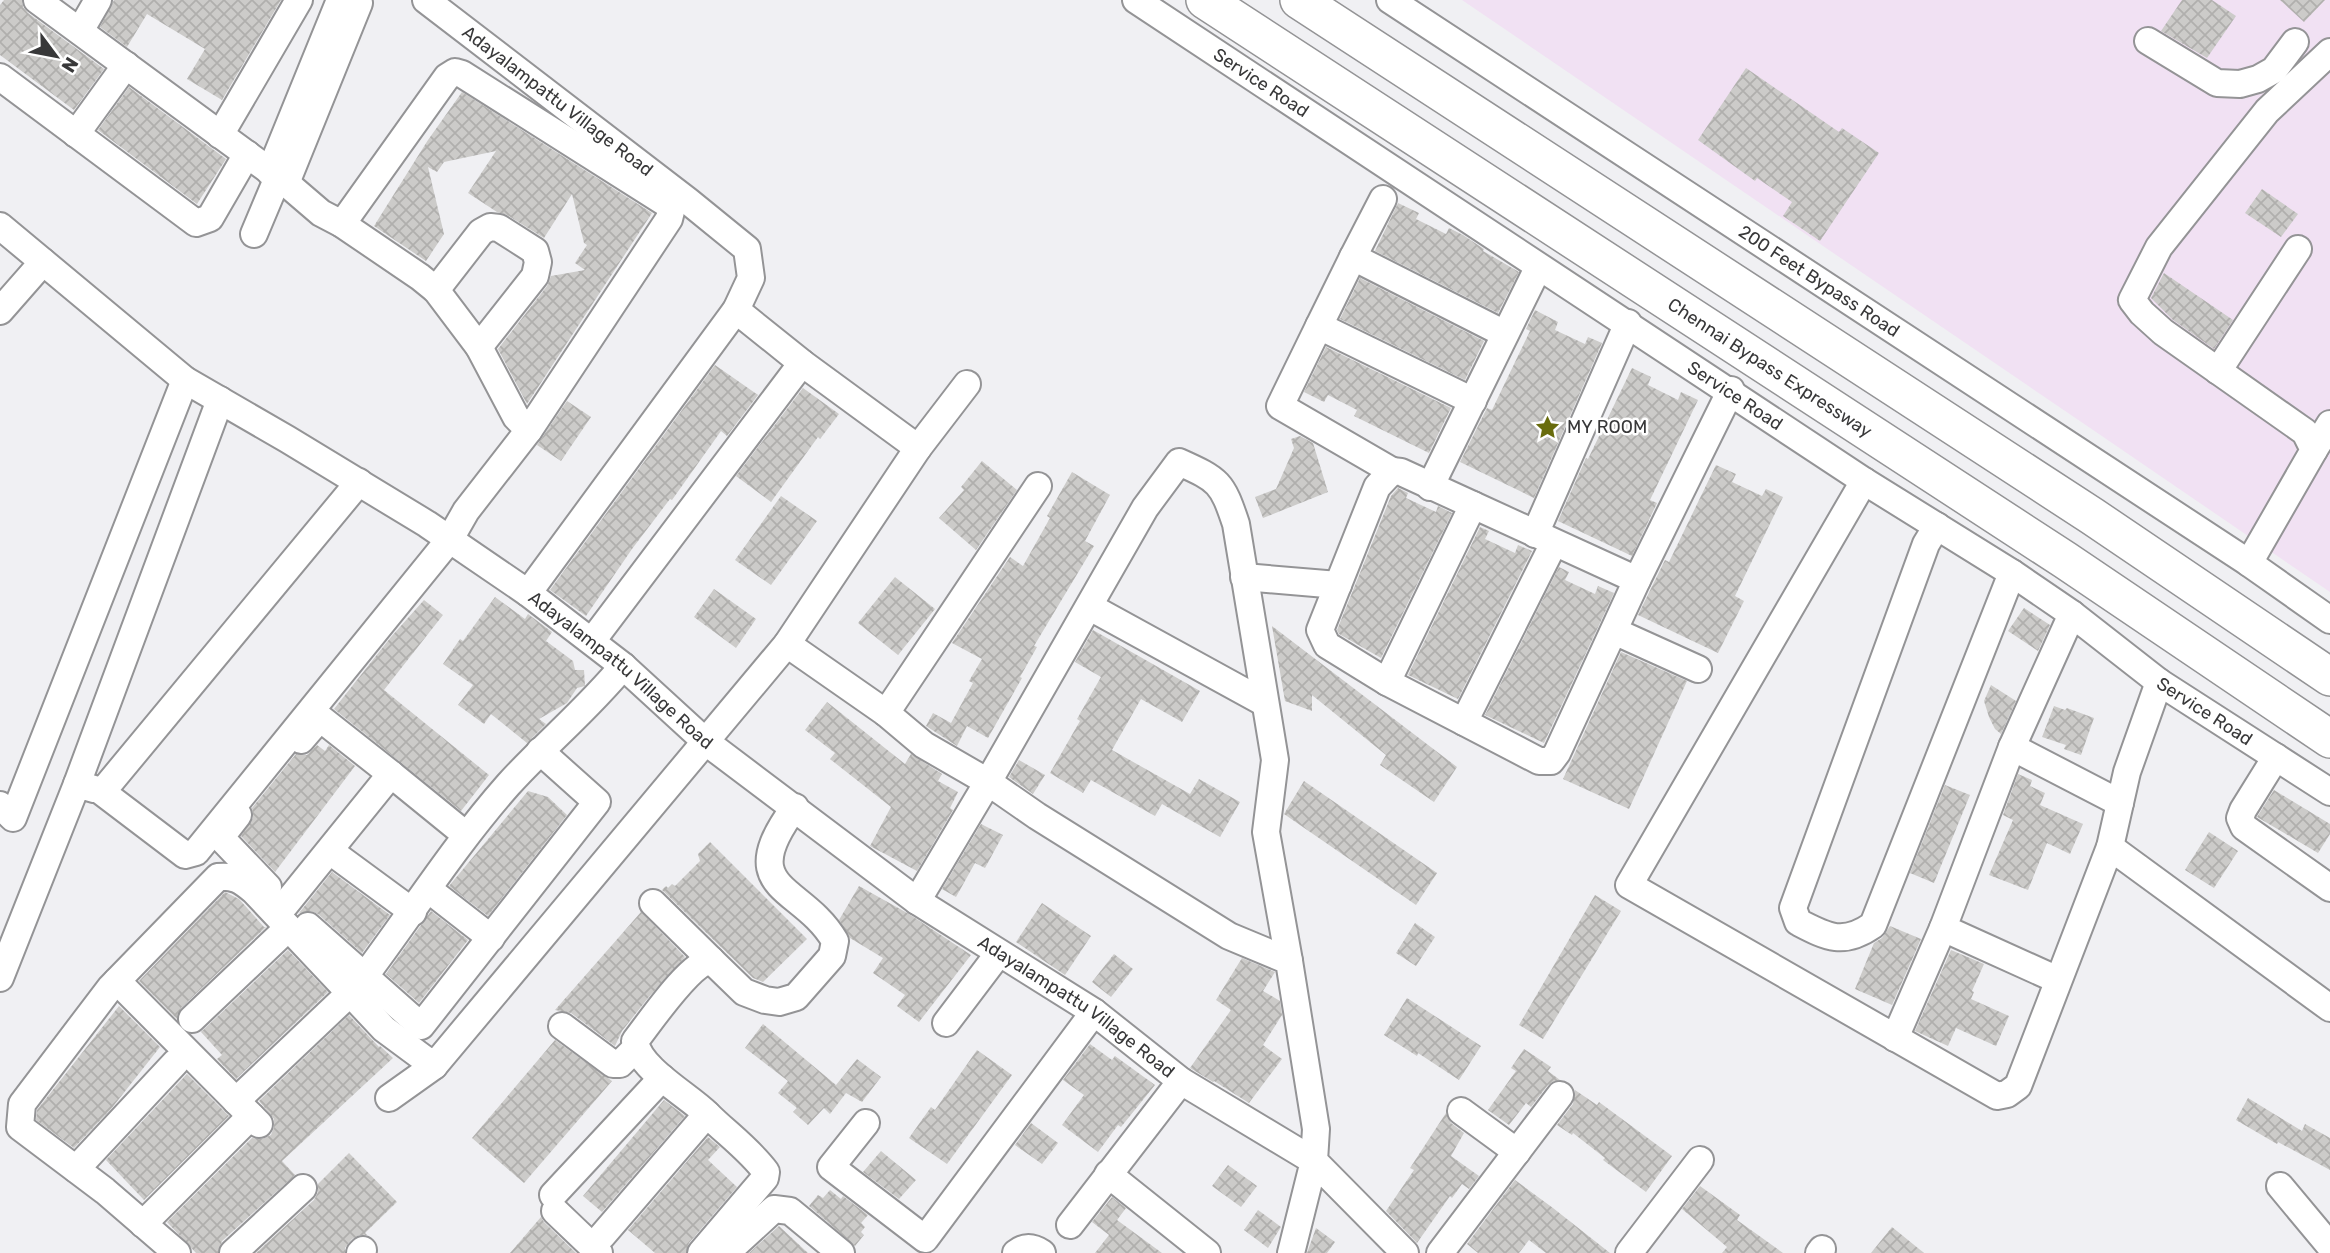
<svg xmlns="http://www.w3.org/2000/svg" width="2330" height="1253" font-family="Rubik,sans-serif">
<defs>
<pattern id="building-cross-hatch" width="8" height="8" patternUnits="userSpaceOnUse" patternTransform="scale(1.75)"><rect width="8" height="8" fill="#cccbc9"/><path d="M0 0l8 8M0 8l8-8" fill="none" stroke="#b0afad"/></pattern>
</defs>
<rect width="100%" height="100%" fill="#f0f0f3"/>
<path fill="#f1e1f3" d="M1462,0h868v592l-234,-160z"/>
<path fill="url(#building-cross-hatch)" d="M4,0h18l1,7 5,6 76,56 -30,41 -74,-55v-50z
M114,0h167l-59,100 -35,-21 18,-30 -58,-35 -20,33 -27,-20z
M2182,0h30l24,16 -29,42 -46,-27z
M2280,0h45l-21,22z
M1746,68l93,64 3,-4 37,25 -59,88 -37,-25 9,-14 -35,-24 -2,3 -57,-41z
M129,87l97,72 -29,45 -99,-74z
M462,92l190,121 -125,191 -29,-55 49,-63 4,-10 34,-6 -10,-7 12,-18 -3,-2 -12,-49 -28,44 -37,-23 -10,-3 -29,-19 28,-42 -52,11 -7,10 -9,-5 16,67 -18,27 -52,-35 54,-86z
M2262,189l36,25 -17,23 -36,-24z
M1398,203l21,10 -3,6 30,15 3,-6 14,7 21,14 -1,2 36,21 -21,41 -123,-62z
M2164,273l69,47 -19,29 -41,-29 -22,-22z
M1360,278l124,63 -19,39 -125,-61z
M1535,310l23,12 -3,8 30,14 3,-7 14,6 -68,155 -74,-36 27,-54 5,2 38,-79 -4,-2z
M1326,347l125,61 -22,45 -75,-37 3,-6 -29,-15 -4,7 -20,-10z
M715,365l43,30 -31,41 -6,-5 -49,69 -2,-1 -38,50 -46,67 -36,-26z
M1632,368l19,9 -3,8 30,15 3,-8 17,8 -48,100 7,3 -25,53 -74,-35 28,-63 2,1z
M803,388l36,26 -19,25 -2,-2 -47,65 -35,-26z
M567,401l24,16 -30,44 -24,-16z
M1300,436l13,7 15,49 -65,26 -8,-21 21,-8 18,-41 -3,-9z
M982,461l35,29 -41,60 -37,-32 25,-28 -3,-3z
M1716,465l20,9 -4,8 30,14 4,-7 17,8 -48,99 9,5 -26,52 -80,-38 27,-55 4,2z
M1072,472l38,23 -25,46 9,5 -60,100 3,1 -17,30 2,1 -34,60 -21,-12 -10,20 -31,-20 7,-13 18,10 22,-40 -4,-2 13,-22 -30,-16 58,-86 13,9 27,-48 -3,-2z
M1398,488l10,5 -2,5 30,14 2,-6 14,7 -71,145 -42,-24 -2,-4 54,-134z
M781,496l36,25 -46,64 -36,-25z
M1480,527l9,4 -4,8 30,14 3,-8 14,6 -74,148 -50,-24z
M1559,567l10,5 -4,8 30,14 3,-8 16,7 -70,150 -59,-28z
M895,577l40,32 -37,46 -40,-32z
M714,589l42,30 -20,29 -42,-31z
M495,597l30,22 3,-5 24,18 -6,9 27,20 2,9h9l1,16 -8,2 -10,15 -28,16 7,5 -19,19 -36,-29 -7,10 -26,-19 15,-20 -30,-21 17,-25 3,2z
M424,600l19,15 -59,75 105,85 -28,36 -127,-102 57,-72z
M2024,608l26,17 -12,26 -30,-20z
M1272,626l185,141 -23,35 -54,-37 6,-10 -74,-60v16l-27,-10z
M1093,630l107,61 -18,31 -41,-23 -29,51 78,44 9,-15 41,23 -20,35 -58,-33 -7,12 -64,-36 -8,13 -33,-20 30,-52 -3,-2 24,-42 -26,-15z
M1621,652l66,29 -58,128 -66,-30z
M1991,685l25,16 -15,33 -6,-5 -6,-12 -5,-16z
M827,702l78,62 6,-10 31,20 -4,7 20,11 -8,16 3,2 -36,61 -47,-25 21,-39 -61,-48 5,-6 -30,-23z
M2054,706l11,4 2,-2 27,10 -13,37 -17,-6 2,-4 -24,-8z
M317,745l8,6 4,-6 26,21 -80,106 -34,-36 12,-18 -1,-10 44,-54 11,1z
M1019,760l26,15 -12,19 -24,-17z
M2018,774l14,6 -2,6 15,7 -5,12 43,19 -13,30 -23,-11 -19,47 -39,-15 24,-55 -10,-5z
M1304,781l133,92 -21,32 -132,-91z
M1945,785l25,10 -36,88 -24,-10z
M2274,790l56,34v10l-12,19 -61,-36z
M528,791l20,6 19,18 -79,101 -39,-30z
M981,824l22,11 -18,33 -10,-5 -19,34 -14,-8z
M2209,832l29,19 -24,37 -29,-18z
M710,842l97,97 -44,43 -10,-4 -91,-88 4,-4 2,2 4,-4 3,2 25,-25 -2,-7z
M332,872l58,43 -28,38 -44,-39 -8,-3 -11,2z
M859,886l50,28 62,41 -52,67 -22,-16 8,-11 -32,-22 10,-15 -33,-20 -11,-18z
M225,892l14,7 25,28h2l-85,81 -4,11 -38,-38z
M1595,895l26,16 -78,128 -24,-14z
M1042,903l49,33 -26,39 -49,-33z
M431,911l37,29 -49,63 -33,-29z
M641,912l44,45 -37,41 -26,33 -7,15 -44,-33 -16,-3z
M1415,923l20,14 -19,29 -20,-13z
M1890,926l31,13 -29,66 -37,-16 19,-46 8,-5z
M288,950l40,42 -92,87 -19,-20 5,-4 -21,-23z
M1951,950l33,14 -12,27 2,1 -3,7 38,17 -13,30 -40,-18 -8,18 -33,-15z
M1114,954l19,15 -22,28 -19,-15z
M1242,958l33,14 -12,19 17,10 2,14 -19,30 19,14 -33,44 -35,-22 -1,1 -23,-14 41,-58 -15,-10z
M1407,998l74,48 -22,34 -41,-27 -1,3 -33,-21z
M119,1006l41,41 -49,62 -37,39 -38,-28 1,-10z
M349,1015l30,32 1,-1 13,12 -111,103 13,14 -73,66 -4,12h-22l-29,-31 85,-84 10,1 9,-4 3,-8v-8l-15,-18z
M763,1024l73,61 21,-26 24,18 -19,25 -16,-9 -16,21 -6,-6 -16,17 -15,-13 4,-4 -19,-15 10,-12 -43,-33z
M555,1040l57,41 -88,102 -52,-45z
M1090,1044l22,16 3,-4 40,29 -34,42 -3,-2 -20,27 -36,-27 22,-30 -21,-15z
M1524,1049l27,18 -3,4 12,9 -12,5 -17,22 -5,-4 -17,22 -21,-15 28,-39 -5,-3z
M977,1050l35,25 -65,89 -38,-26 22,-31 4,3z
M187,1074l42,42 -85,84 -38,-40z
M1575,1090l22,15 2,-3 73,54 -26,36 -43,-32 2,-2 -32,-25 -1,2 -15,-10 16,-21z
M2248,1098l54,33 3,-7 25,14v32l-52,-28 -1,2 -41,-24z
M664,1100l21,16 -83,96 -19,-16z
M1446,1113l5,10 13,10 -13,23 28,20 -10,13 -7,-5 -10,14 -2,-2 -33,47 -31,-32 28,-41 -4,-2z
M1031,1123l27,20 -16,21 -27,-19z
M708,1137l12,10 -12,13 29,27 -48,56 -3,10h-31l-27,-23z
M881,1151l35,29 -17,19 -36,-27z
M349,1153l48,49 -32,31 2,2h-7l-8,4 -7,9v5h-89l58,-53 4,-8v-8z
M1228,1165l29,21 -16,21 -29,-21z
M1515,1180l38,28 57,45h-64l-17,-13 -10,13h-41l-11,-9z
M1700,1186l40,29 -3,5 46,33h-61l5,-6 -45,-38z
M830,1190l11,9 2,-3 25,19 -7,8 4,4 -4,5 3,3 -9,11 -46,-40 9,-11 5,3z
M1112,1197l14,11 -9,12 45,33h-67l14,-18 -17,-13z
M1258,1210l23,17 -13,21 -24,-18z
M541,1217l3,5 32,31h-66z
M779,1226l29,27h-59z
M1892,1227l32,26h-53z
M1316,1228l19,14 -8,11h-20z"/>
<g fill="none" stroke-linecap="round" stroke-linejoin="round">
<defs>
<g id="minor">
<path d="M37,0l249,183 35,30 21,11 78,53 16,13 43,57 37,70 13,13 -63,81 -16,28 -254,313 -11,3 -83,-63 257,-310"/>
<path id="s1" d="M426,0l262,201 59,48 4,29 -15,32 -208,283 95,73 83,76 211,159 177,111 87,69 133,80 -23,92"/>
<path id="s2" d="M1136,0l728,481 148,92 60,41 87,68 171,110"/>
<path id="s3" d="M1390,0l859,563 81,57"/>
<path d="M80,31l18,-31"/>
<path d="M2148,41l69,42 23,1 18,-5 16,-9 21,-28"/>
<path d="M0,77l196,146 14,-5 37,-64"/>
<path d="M76,134l50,-69"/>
<path d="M220,135l79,-135"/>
<path d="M270,172l70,-172"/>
<path d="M286,183l73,-180 -1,-3"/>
<path d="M342,224l105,-147 8,-5 7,2 207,131 2,6 -2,8 -140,211"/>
<path d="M0,226l185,154 102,59 140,85 101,69"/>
<path d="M254,234l24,-57"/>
<path d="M1353,257l30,-58"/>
<path d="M436,290l45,-58 9,-5 9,1 36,23 3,11 -3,14 -56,71"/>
<path d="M0,311l43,-49"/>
<path d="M1319,326l-39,80 112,65"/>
<path d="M2218,371l80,-122"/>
<path d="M1473,401l-154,-75 34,-69 152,77"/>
<path d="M918,448l49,-64"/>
<path d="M2314,450l16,-26"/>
<path d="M1864,481l-235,404 368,211 10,-2 11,-8 92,-239 17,-75 32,-90"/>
<path d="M1430,487l106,-215"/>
<path d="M1473,505l-72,-33 -9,-1 -15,16 -57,143 7,15 60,37 152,79h12l6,-8 80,-173"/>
<path d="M1937,526l-11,18 -133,364 5,14c29,15 45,24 75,3l139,-352"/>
<path d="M1535,534l93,-211"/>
<path d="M2249,563l65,-113 -9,-18 -142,-100 -21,-19 -10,-13 27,-53 108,-136 63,-59"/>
<path d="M1244,577l94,8"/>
<path d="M1090,607l175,96"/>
<path d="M1614,631l84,38"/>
<path d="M592,641l210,-278"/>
<path d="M787,644l99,69 38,32 64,37 157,-274 34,-46c40,18 43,20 57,62l39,236 -9,72 23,129"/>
<path d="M1387,682l86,-177 164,75 94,-190"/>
<path d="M886,713l152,-227"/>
<path d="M1464,722l90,-179"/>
<path d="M301,740l19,-22 71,56"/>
<path d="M2012,747l108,56"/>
<path d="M2276,757l-33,53 -3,8 4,9 86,61"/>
<path d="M77,784l143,-384"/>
<path d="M0,805l13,13 172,-438"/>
<path d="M238,815l-14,18v8l44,46"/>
<path d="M2110,847l220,161"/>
<path d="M330,851l83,61"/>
<path d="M428,889l63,49"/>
<path d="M917,901l71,-119 49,34 192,120 60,25 27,168 -2,32 91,92"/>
<path d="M653,903l58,57"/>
<path d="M285,905l106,-131 75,61"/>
<path d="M308,926l113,100 176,-224 -57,-51"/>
<path d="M364,977c48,-64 91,-132 144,-192 37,-41 80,-76 115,-119"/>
<path d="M0,978l77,-194 17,5"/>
<path d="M2058,980l-115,-52 69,-181 60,-133"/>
<path d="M117,981l142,143"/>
<path d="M192,1019l96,-91"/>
<path d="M946,1023l53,-70"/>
<path d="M562,1026l51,38h7l16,-16"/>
<path d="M1895,1038l48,-110"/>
<path d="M389,1098l45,-32"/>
<path d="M236,1101l114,-108"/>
<path d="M1461,1111l56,41"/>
<path d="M866,1123l-35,44 94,72 169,-227"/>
<path d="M76,1169l100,-107"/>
<path d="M1108,1174l99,79"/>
<path d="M2280,1186l50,60"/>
<path d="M553,1195l109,-117"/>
<path d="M555,1211l44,42"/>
<path d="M143,1224l108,-108"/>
<path d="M1070,1225l111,-144"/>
<path d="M602,1236l105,-122"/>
<path d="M177,1253l-72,-62 -85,-64 2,-23 88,-116 108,-111c16,-2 24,4 36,14l130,138 50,37 353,-422 131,-196 -116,-85 -66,-53"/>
<path d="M233,1253l70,-65"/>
<path d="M360,1253l3,-3"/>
<path d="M701,1253l64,-75 1,-6c-16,-22 -40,-39 -59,-58 -19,-19 -68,-45 -72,-73 15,-19 54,-77 76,-81l33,32 21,8 14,2 17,-5 36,-41 3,-15c-33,-57 -103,-49 -40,-134"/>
<path d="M726,1253l48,-44 16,2 51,42"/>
<path d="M1016,1253c9,-7 17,-6 26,0"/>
<path d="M1440,1253l120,-158"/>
<path d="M1629,1253l71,-93"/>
<path d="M1819,1253l3,-4"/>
</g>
<g id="highway">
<path id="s4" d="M1205,0l860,560 265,179"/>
<path d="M1299,0l793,516 238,161"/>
</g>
</defs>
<use href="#minor" stroke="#949496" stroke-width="30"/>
<use href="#highway" stroke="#949496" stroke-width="40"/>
<use href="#minor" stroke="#fff" stroke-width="26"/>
<use href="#highway" stroke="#fff" stroke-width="37"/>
</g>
<defs>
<symbol id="sight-bare" viewBox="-9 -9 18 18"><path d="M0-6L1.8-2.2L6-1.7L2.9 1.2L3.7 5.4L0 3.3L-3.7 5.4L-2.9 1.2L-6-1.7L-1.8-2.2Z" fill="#696c0d" stroke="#fff" stroke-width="2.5" paint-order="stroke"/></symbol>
</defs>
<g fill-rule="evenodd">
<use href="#sight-bare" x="1530" y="410" width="35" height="35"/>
</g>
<g text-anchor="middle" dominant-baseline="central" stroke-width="5" stroke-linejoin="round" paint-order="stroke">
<g font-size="18" fill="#383839" stroke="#fff">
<text stroke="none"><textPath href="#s2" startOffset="150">Service Road</textPath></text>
<text stroke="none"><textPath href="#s1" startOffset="166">Adayalampattu Village Road</textPath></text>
<text stroke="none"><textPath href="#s3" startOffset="513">200 Feet Bypass Road</textPath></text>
<text stroke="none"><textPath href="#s4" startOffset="674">Chennai Bypass Expressway</textPath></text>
<text stroke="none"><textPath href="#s2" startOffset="718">Service Road</textPath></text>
<text stroke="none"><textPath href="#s1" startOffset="943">Adayalampattu Village Road</textPath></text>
<text stroke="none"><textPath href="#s2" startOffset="1284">Service Road</textPath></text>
<text stroke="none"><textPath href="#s1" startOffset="1510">Adayalampattu Village Road</textPath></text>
</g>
<g font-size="18" fill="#383839" stroke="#fff" text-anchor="start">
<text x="1567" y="427">MY ROOM</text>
</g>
</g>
<g transform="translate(56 56) rotate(122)" stroke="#ffffff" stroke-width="5" paint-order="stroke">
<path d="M0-5L12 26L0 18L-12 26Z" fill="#383839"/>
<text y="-10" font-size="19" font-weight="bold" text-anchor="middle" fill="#383839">N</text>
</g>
</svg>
